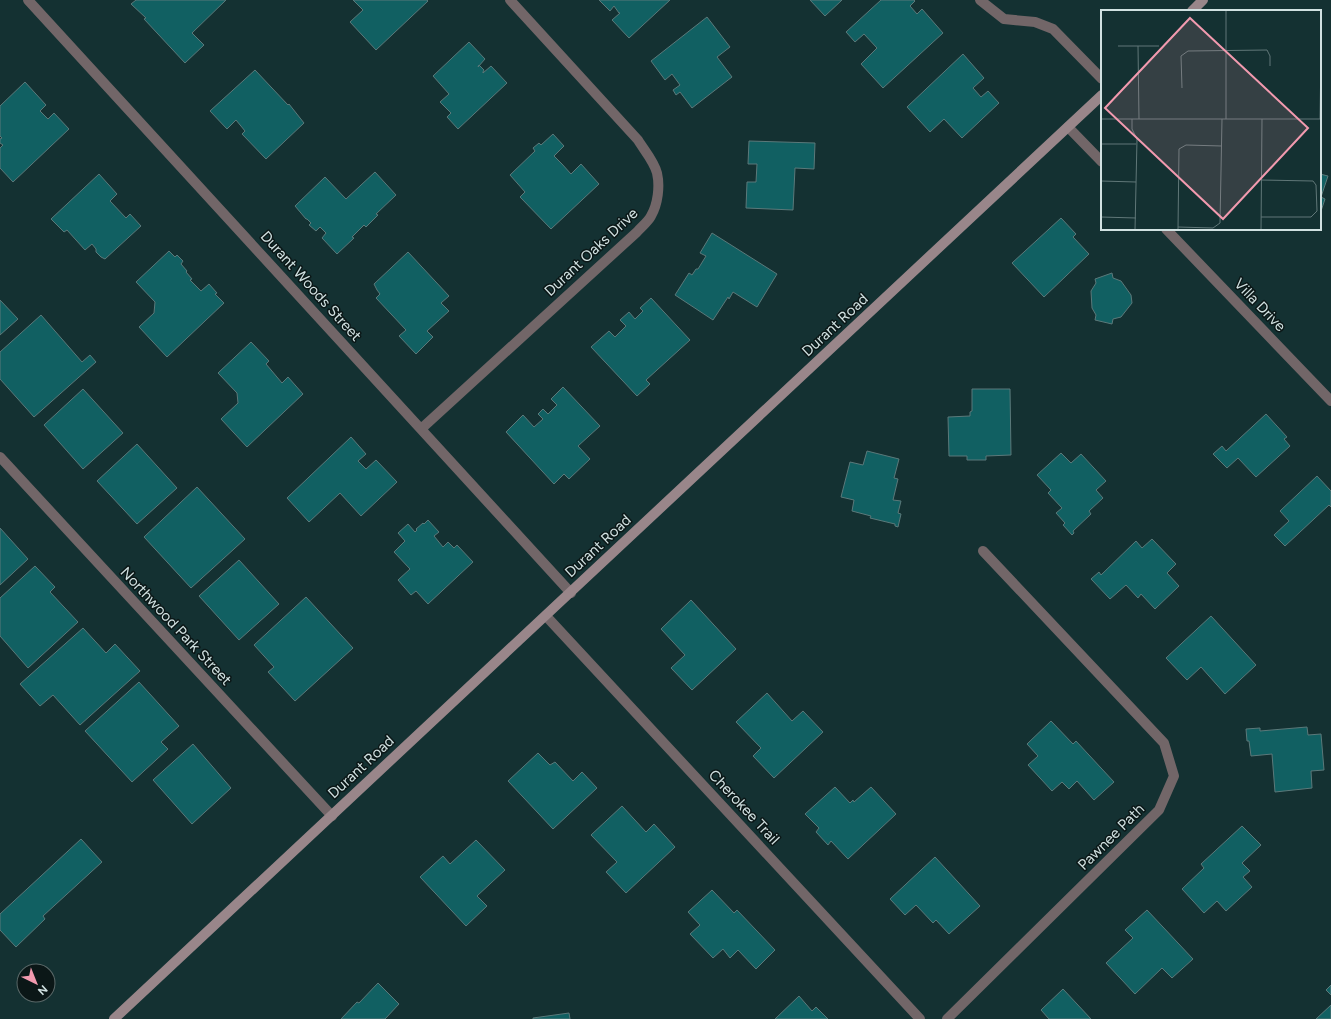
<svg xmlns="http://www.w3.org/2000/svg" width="1331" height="1019" font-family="Figtree,sans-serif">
<rect width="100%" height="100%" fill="#143132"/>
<path fill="#116062" stroke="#5b797a" d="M136,0h90l-34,33 12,12 -19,18 -41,-44 2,-1 -15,-14z
M353,0h74l1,1 -52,49 -26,-28 13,-12z
M599,0h71l-41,38 -17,-18 8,-7h-1l-5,-7 -4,5z
M810,0h32l-17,16z
M881,0h33l1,1 -5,5 7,8 5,-5 21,24 -60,55 -22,-24 16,-16 -13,-14 -9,8 -9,-10z
M707,17l23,30 -13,10 15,20 -40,31 -12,-16 -4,3 -3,-5 7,-5 -8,-11 -7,6 -14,-19z
M469,42l16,17 -7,8 1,-2 5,5 -1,2v1l8,-7 16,17 -49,46 -11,-12 4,-4 -11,-11 9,-8 -16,-18z
M963,54l21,24 -11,10 8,9 7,-6 11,12 -37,35 -18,-19 -14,13 -23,-25z
M255,70l33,35 1,-1 15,19 -38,36 -24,-25 3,-3 -9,-11 -9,9 -17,-18z
M25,82l21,23 -6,6 8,8 6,-6 15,16 -56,53 -13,-14v-20l3,-3 -3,-2v-4l2,-1 -2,-2v-30z
M553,134l11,12 -10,10 8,8 9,10 10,-10 18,20 -48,45 -31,-32 5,-5 -15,-17 25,-24 -2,-3 6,-5 2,2z
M749,141l66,2 -1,26 -19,-1 -2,42 -47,-2 1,-26h9l1,-18h-9z
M375,172l21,23 -20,19 2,1 -12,12 -2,-2 -12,12 2,1 -17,16 -15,-16 4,-5 -6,-6 -4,4 -7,-6 2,-2 -4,-4h-1l-11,-13 30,-29 21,22z
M99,174l18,20 -7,7 16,17 4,-4 11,12 -36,33 -4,-2 -5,-5v-3l-4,-5 -7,6 -18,-20 -3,2 -13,-13z
M1320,174l8,2 -7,21 4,2 -4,12h-1z
M1061,218l15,16 -3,3 16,17 -45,43 -32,-34z
M712,233l65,41 -20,33 -24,-15 -4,7 -1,-2 -15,23 -38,-25 14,-22 3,2 4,-6h2l8,-13 -6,-3z
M169,251l6,6 2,-2 6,6 -2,3 6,7 -1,1 6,7 -2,1 11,11 8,-7 8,9 -2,1 9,9 -57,54 -28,-30 15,-14 1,-11 -19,-20z
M408,252l41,44 -8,7 8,8 -22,20 6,6 -17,17 -17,-18 7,-6 -30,-32 4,-4 -3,-4 -3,-6z
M1112,273l1,5 8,3 10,14 1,8 -11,14 -8,2 -1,5 -17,-4 1,-5 -4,-7 -1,-17 5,-8 -1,-4z
M651,298l39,42 -44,40 4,4 -13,12 -46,-49 18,-16 6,6 11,-11 -6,-6 9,-8 6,7 8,-8 -3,-3z
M0,300l18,19 -18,16z
M41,315l41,47 8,-7 6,7 -62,55 -34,-38v-27z
M251,342l18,19 -3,3 16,19 6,-6 15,17 -56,53 -26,-28 17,-16 -1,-10 -19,-20z
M563,387l37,39 -22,20 12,13 -21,20 -5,-5 -10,10 -48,-52 17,-17 11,12 9,-8 -5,-5 5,-5 5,5 9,-9 -6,-6z
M83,389l40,44 -40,36 -39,-44z
M972,389h38l1,66 -25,1v4h-19v-4h-18l-1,-39 22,-1v-4l2,-1z
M1266,414l21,23 -3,2 6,7 -34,31 -18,-19 -11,10 -14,-14 9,-8 4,5z
M351,437l15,17 -8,7 8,8 10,-9 21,22 -36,34 -21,-23 -31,29 -22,-24z
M137,444l40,44 -40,36 -40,-43z
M867,451l32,8 -5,19 4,1 -5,21 8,1 -3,12 3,1 -3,13 -3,-1v-2l-25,-6 1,-2 -19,-5 2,-11 -13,-3 9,-35 13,3z
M1061,453l10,10 10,-9 25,27 -10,9 7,8 -14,13 2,3 -18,17 1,2 -2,2 -9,-10 2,-2 -9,-10 6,-5 -14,-15 3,-3 -14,-15z
M1317,476l14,15v16l-2,-2 -44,41 -11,-11 15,-14 -9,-10z
M197,487l48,52 -54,49 -47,-51z
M428,520l11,12 -5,4 9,11 5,-5 6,6 3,-3 16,17 -45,42 -12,-13 -5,4 -13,-15 12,-11 -16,-17 11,-11 -7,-8 10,-9 7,8 2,-2 -1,-1 7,-6 1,1z
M0,528l28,31 -28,26z
M1152,539l24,25 -9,9 12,13 -24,23 -14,-15 -3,4 -12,-13 -16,14 -19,-20 8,-7 2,3 35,-34 6,7z
M239,560l40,44 -40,36 -40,-44z
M35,566l20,21 -5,5 28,30 -50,46 -28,-32v-38z
M306,597l47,51 -58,53 -27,-29 6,-5 -20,-22z
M691,600l45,49 -44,41 -21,-22 14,-13 -24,-26z
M1211,616l45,49 -31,29 -24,-27 -14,13 -21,-22z
M83,628l23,25 9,-9 25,27 -60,54 -27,-30 -13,11 -20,-22z
M139,682l40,44 -18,16 7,7 -36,33 -47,-51z
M767,693l25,28 11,-10 20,21 -49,46 -21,-22 8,-8 -25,-26z
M1051,721l22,23 3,-3 38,41 -20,18 -17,-19 -8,8 -7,-7 -10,9 -24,-26 10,-9 -11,-12z
M1307,727l1,8 13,-1 3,36 -13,1 1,17 -37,4 -3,-38 -21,2 -2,-15h-2l-1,-12 14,-1v3z
M193,744l38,44 -39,36 -39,-44z
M538,753l12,12 5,-3 18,19 9,-9 15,16 -44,41 -45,-48z
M835,787l15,16 3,-3 1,2 17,-15 25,27 -48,45 -17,-18 -3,4 -12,-13 3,-4 -14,-14z
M622,806l24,26 8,-8 21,23 -49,46 -20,-21 11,-10 -26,-27z
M1242,826l19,19 -19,18 8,8 -7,6 9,10 -26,24 -9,-10 -13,12 -22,-24 22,-21 -3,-4z
M81,839l21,23 -59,54 2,3 -29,28 -16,-17v-16z
M476,840l29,30 -28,26 10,10 -21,20 -46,-49 23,-21 7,8z
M935,857l45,49 -31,28 -13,-14 -3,3 -17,-18 -11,10 -15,-16z
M712,890l22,23 3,-3 38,40 -19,19 -18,-19 -8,8 -7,-9 -10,9 -23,-24 10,-9 -12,-13z
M1147,910l46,49 -21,19 -10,-10 -27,26 -29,-31 27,-25 -8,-8z
M378,983l21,21 -14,15h-44l16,-17 2,1z
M1331,985v10l-5,-5z
M1063,989l28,30h-42l-8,-9z
M799,996l13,15 4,-4 12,12h-53z
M1331,1005v14h-15z
M569,1013l1,6h-37v-1z"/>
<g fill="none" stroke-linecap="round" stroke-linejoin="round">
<path stroke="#726668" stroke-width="10" d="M28,0l543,593
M980,0l24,19 31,3 18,7 49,50
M1068,127l34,35
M1166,229l165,172
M421,429l216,-197c4,-5 11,-10 14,-16 7,-12 9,-30 6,-43 -3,-12 -13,-23 -19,-33l-128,-140
M0,457l332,359
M546,616l374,403
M947,1019l212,-209 15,-34 -10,-33 -181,-192"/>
<path stroke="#99868a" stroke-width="10" d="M1192,11l11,-11
M114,1019l988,-924"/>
</g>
<g text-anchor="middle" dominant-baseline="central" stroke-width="3" stroke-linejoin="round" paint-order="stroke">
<g font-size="15" fill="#d1e1e1" stroke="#0b1717">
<text transform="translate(591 252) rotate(-43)">Durant Oaks Drive</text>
<text transform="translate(311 286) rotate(48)">Durant Woods Street</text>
<text transform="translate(1260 305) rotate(46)">Villa Drive</text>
<text transform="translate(835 325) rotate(-43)">Durant Road</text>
<text transform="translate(598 546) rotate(-43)">Durant Road</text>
<text transform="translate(176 626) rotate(47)">Northwood Park Street</text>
<text transform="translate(361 767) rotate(-43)">Durant Road</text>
<text transform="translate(744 807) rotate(47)">Cherokee Trail</text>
<text transform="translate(1111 837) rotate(-45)">Pawnee Path</text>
</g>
</g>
<g transform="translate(1101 10)">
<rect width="220" height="220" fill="#143132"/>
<path fill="none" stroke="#607778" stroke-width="1" d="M17,36h41M37,36l1,73M81,78l-1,-32 7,-5 79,-1 3,6v10M0,109h220M31,109v10l5,10 -2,91M125,109v-109M219,109l1,-65M0,134h35M0,171l35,1M0,207l35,1M160,207h50l6,-6 -1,-26 -3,-4 -52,-1M77,217l35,1 7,-5 2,-104M77,219l1,-80 7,-4 36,1M160,220l1,-111"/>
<path fill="#f29aaf" fill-opacity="0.15" stroke="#f29aaf" stroke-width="2" d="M89,8l118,110 -85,91 -118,-111z"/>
<rect width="220" height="220" fill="none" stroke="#d1e1e1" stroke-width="2"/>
</g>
<g transform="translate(36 983) rotate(137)"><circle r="19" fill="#0b1717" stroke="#5a6868"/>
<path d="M0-3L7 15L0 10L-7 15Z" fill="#f29aaf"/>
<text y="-6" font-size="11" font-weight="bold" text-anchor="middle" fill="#d1e1e1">N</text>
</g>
</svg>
